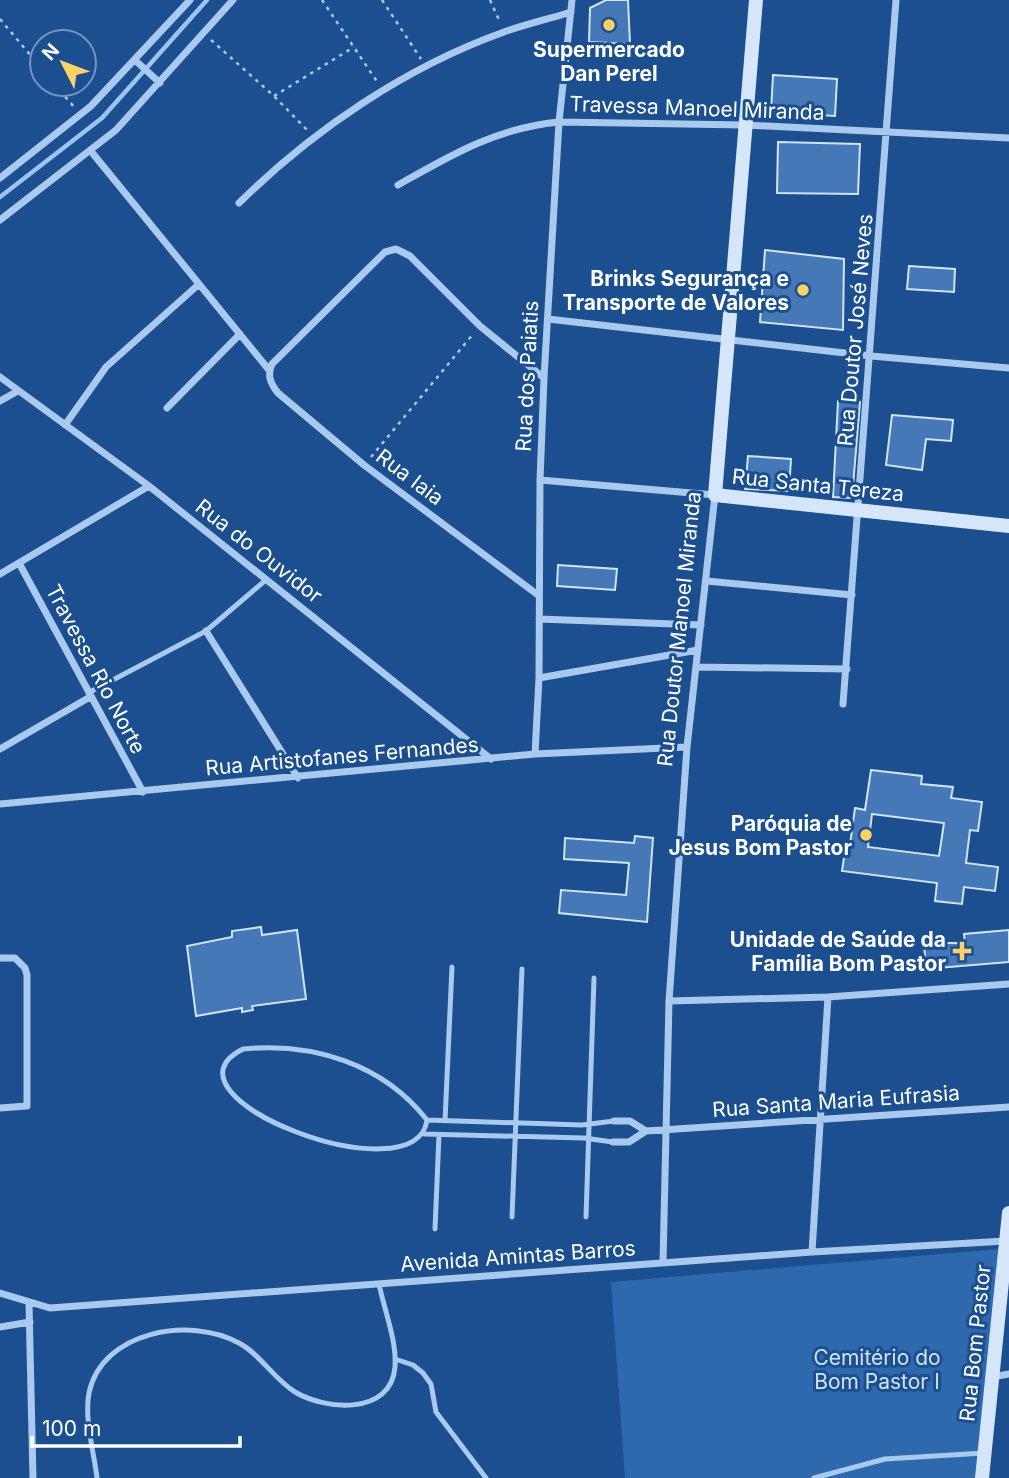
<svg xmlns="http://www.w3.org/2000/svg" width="1009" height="1478" font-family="Inter,sans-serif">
<rect width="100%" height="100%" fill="#1b4f8f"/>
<path fill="#2e69ad" d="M1000,1249l-25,229h-350l-14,-196z"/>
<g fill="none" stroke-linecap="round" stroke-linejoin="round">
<path stroke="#9cc4f0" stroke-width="4.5" d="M0,197l102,-79 105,-118"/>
</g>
<path fill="#4478b7" stroke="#cfe3fa" stroke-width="2" fill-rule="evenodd" d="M606,0h22l2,44 -41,-2 1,-34z
M773,75l64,4 -2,37 -64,-4z
M778,142l82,2 -2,50 -81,-1z
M765,250l79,9 -1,71 -83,-8z
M909,266l46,3 -1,23 -47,-3z
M838,401l22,1 -8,96 -19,-1z
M892,415l61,5 -2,21 -25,-2 -4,31 -36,-5z
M748,456l43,3 -2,32 -44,-2z
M558,565l59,4 -2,21 -58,-4z
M871,770l51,6 -1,8 32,3 -2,11 31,4 -4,29 -8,-1 -4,33 32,4 -3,24 -31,-4 -2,17 -27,-3 2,-18 -95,-12 3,-20 4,1 6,-44 10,2zM872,814l72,9 -5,33 -71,-9z
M635,836l18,2 -6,84 -88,-9 2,-23 65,5 3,-32 -65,-4 1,-21 69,5z
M261,927l1,8 35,-5 9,69 -54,7 1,4 -11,2v-4l-46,8 -9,-70 45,-9v-6z
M1009,930v32l-83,7 -2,-26h41l-1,-9z"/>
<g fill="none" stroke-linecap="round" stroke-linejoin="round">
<path stroke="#a9c9ee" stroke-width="2.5" stroke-dasharray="3.5 5" stroke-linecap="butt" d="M322,0l56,83
M382,0l39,59
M490,0l10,22
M0,19l42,50
M211,40l63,56 34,35
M54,84l21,24
M274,96l80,-49
M371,457l103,-124"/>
<path stroke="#a9c9ee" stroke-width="5" d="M88,693l118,-62 61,-52
M243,1049c70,-7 140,15 184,71 -10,79 -279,-24 -184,-71z
M427,1120l155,5 32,-4
M445,1121l7,-154
M424,1134l160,4 29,4
M512,1217l10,-248
M586,1217l8,-239
M435,1229l4,-94
M395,1359l18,6 10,8 8,11 5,28 50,66
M97,1478c-3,-26 -13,-59 -8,-85 13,-62 101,-77 150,-50 21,11 35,36 56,49 30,18 96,24 100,-25 2,-26 -11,-58 -16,-83
M814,1478l71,-19 99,-6"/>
<path stroke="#a9c9ee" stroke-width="7" d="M136,61l24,22
M90,150l179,220
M0,178l91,-72 99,-106
M398,185c53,-30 98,-57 161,-63l186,3 264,13
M239,203c74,-73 167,-136 265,-171 22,-8 45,-13 67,-20
M0,220l116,-90 117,-130
M548,319l323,37 138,12
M0,377l149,109 342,273
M0,401l18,-10
M167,408l73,-74
M65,425l41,-58 92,-82
M540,480l175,15 -28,252 -18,254 -6,262
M19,563l124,229
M0,574l149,-88
M707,581l145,14
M538,595l-174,-130 -86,-72c-8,-10 -11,-18 -6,-29l113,-112 11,-3 14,7 70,70 64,52
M539,619l162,6
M206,631l92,147
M696,667l151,2
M539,678l159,-28
M843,704l53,-704
M0,749l90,-52
M535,754l4,-76 1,-198 4,-102 15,-256 13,-122
M0,804l535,-50 152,-7
M0,958h15l10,10 2,7v131l-27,2
M669,1001l159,-4 181,-13
M614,1121h16l16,10
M613,1142h16l17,-11 363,-24
M812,1252l16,-255
M0,1293l50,15 762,-56 194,-11
M29,1304l4,174
M0,1327l30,-5
M992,1377l17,-3"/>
<path stroke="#d6e6fa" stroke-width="14" d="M756,0l-41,495 294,31
M982,1478l27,-265"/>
</g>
<g fill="#ffd166" stroke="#1b4f8f" stroke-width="2.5">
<circle cx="609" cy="25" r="7"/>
<circle cx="803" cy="290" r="7"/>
<circle cx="866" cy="835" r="7"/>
<path d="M958.5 940.5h7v7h7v7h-7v7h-7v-7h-7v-7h7z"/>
</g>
<g text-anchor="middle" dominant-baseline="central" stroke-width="6" stroke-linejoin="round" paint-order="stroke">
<g font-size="21" font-weight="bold" fill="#fff" stroke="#1b4f8f" text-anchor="end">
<text x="609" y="49" text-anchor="middle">Supermercado<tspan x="609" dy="24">Dan Perel</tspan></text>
<text x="789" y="278">Brinks Segurança e<tspan x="789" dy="24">Transporte de Valores</tspan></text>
<text x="852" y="823">Paróquia de<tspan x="852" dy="24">Jesus Bom Pastor</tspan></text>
<text x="946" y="939">Unidade de Saúde da<tspan x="946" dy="24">Família Bom Pastor</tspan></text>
</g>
<g font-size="21" fill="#fff" stroke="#1b4f8f">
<text transform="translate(697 108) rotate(2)">Travessa Manoel Miranda</text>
<text transform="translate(855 330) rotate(-85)">Rua Doutor José Neves</text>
<text transform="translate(527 376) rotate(-87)">Rua dos Paiatis</text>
<text transform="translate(410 477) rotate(37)">Rua Iaia</text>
<text transform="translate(818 485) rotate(6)">Rua Santa Tereza</text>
<text transform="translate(259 551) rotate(38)">Rua do Ouvidor</text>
<text transform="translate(679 629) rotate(-84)">Rua Doutor Manoel Miranda</text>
<text transform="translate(96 669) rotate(62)">Travessa Rio Norte</text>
<text transform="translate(342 756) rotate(-5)">Rua Artistofanes Fernandes</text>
<text transform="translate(836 1101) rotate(-4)">Rua Santa Maria Eufrasia</text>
<text transform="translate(518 1256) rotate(-4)">Avenida Amintas Barros</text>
<text transform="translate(975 1343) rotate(-84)">Rua Bom Pastor</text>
</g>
<g font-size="21" fill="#cfe3fa" stroke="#1b4f8f">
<text x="877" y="1357">Cemitério do<tspan x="877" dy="24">Bom Pastor I</tspan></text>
</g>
</g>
<g transform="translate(63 63) rotate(312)"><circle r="33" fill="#1b4f8f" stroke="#7695bc" stroke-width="2"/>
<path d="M0-5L12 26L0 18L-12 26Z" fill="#ffd166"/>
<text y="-10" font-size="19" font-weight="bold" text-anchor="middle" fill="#ffffff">N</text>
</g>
<path d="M32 1436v10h208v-10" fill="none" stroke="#ffffff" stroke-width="3.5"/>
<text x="42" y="1436" font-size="21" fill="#ffffff" stroke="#1b4f8f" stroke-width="5" paint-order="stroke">100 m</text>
</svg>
